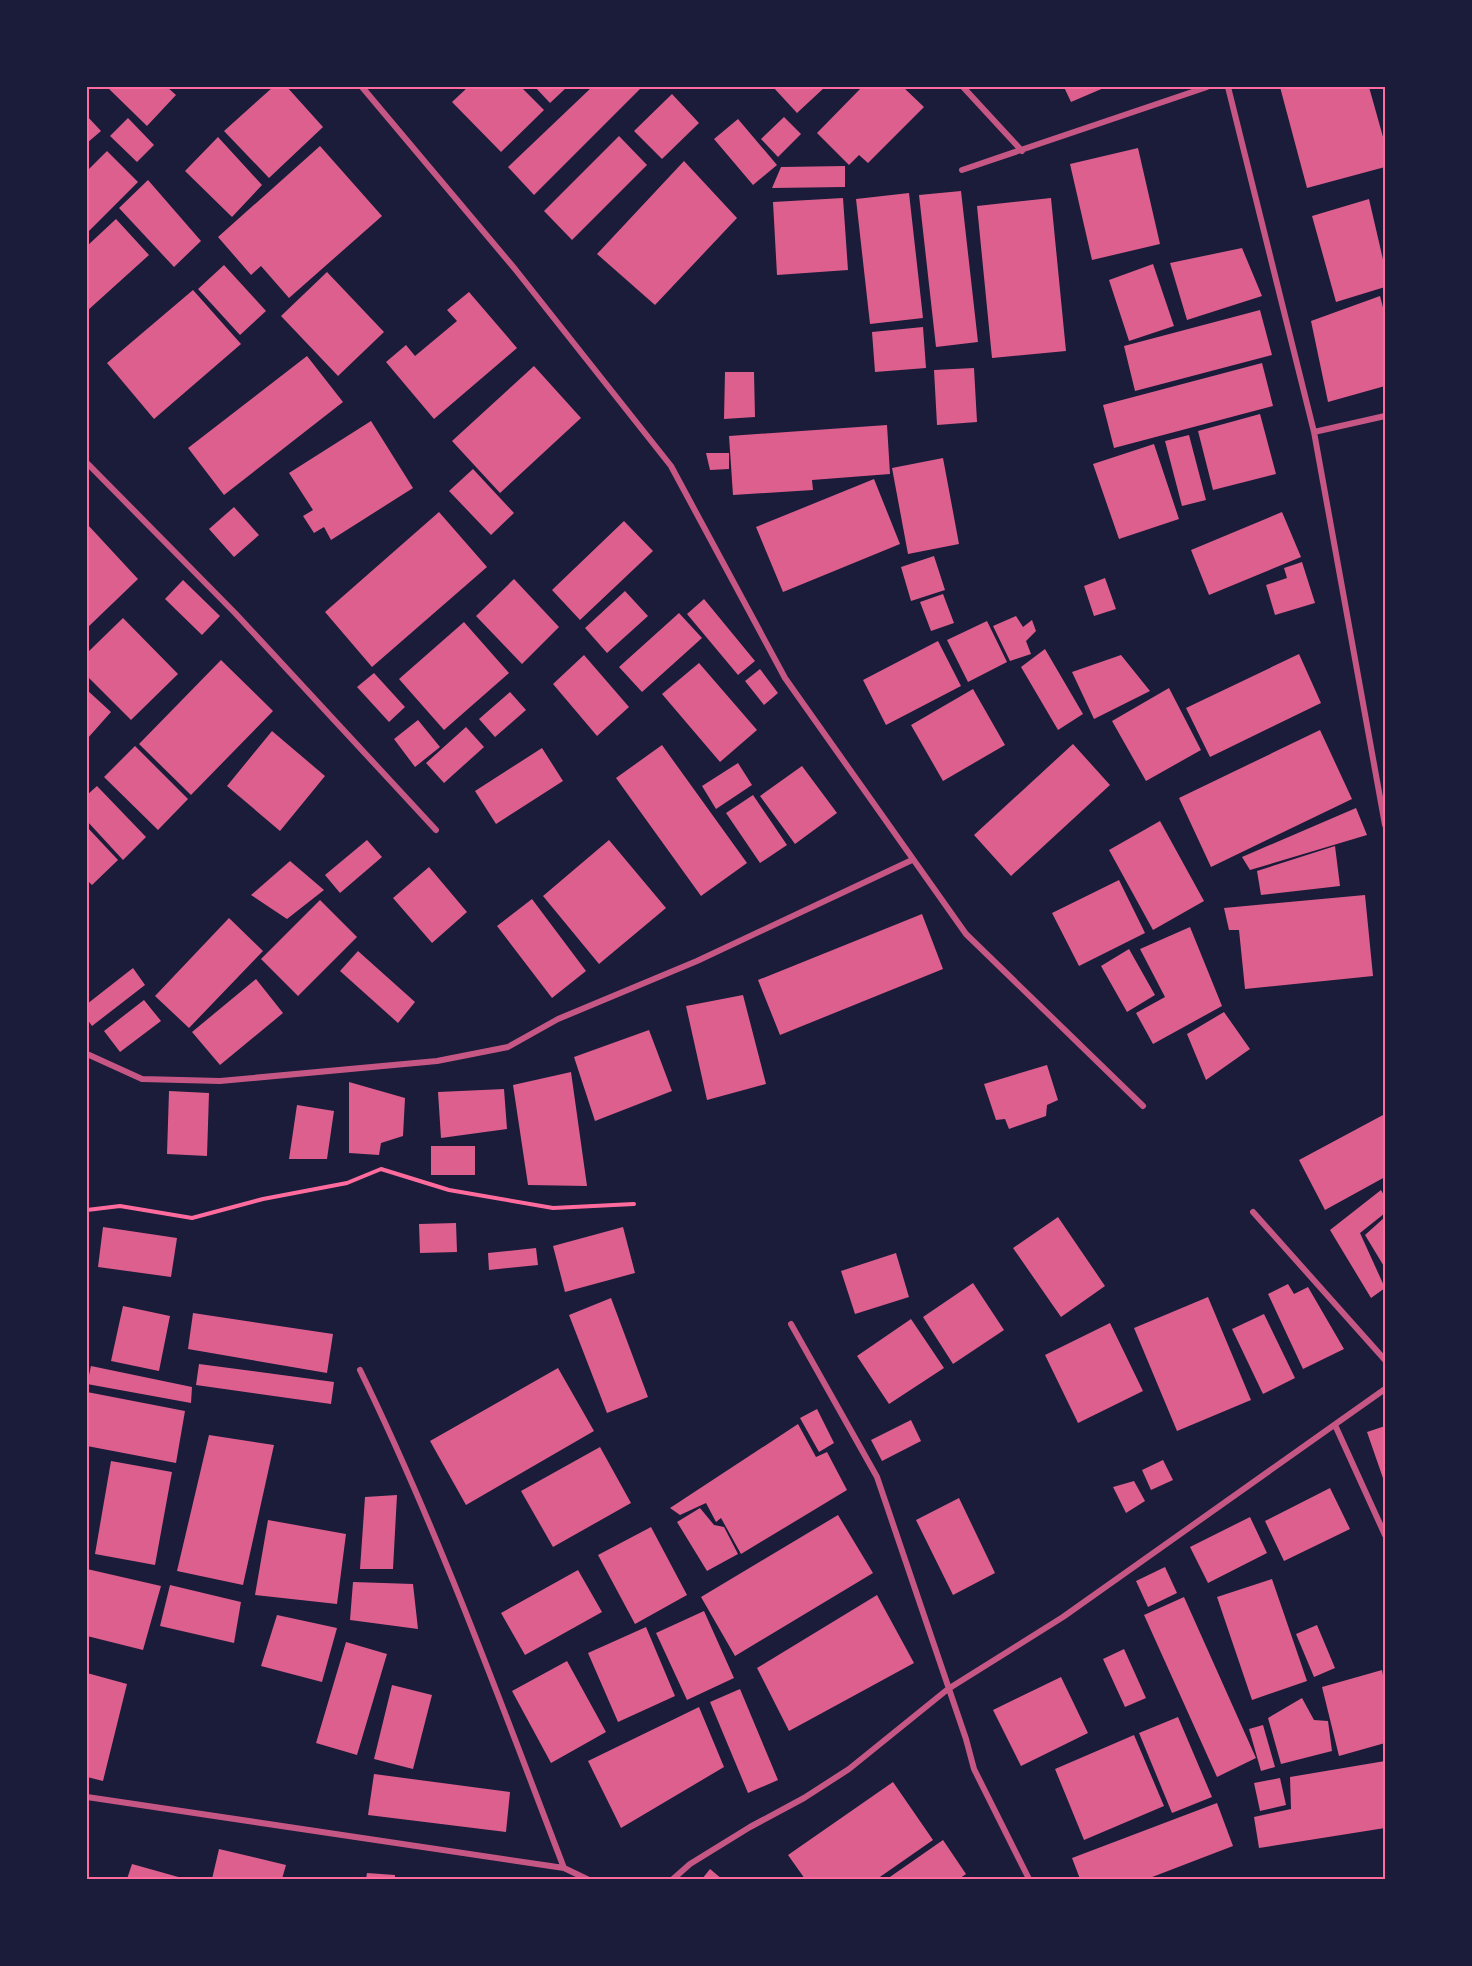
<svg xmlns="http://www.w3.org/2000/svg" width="1472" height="1966" font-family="Signika,sans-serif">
<rect width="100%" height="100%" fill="#1b1b3a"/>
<path fill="#dd5f8e" d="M107,87h60l9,8 -29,31z
M273,87h14l36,40 -54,51 -45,-47z
M468,87h53l23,23 -43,42 -49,-50z
M535,87h32l-17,16z
M592,87h50l-108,108 -26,-28z
M773,87h52l-28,26z
M862,87h41l21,20 -56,56 -9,-8 -10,10 -32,-32z
M1064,87h42l-35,15z
M1280,87h89l16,57v23l-78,21z
M672,94l27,29 -37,36 -28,-28z
M87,116l14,15 -14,12z
M784,117l17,17 -23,23 -17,-18z
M128,118l26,27 -17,17 -27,-26z
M738,119l39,46 -24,20 -39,-46z
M619,136l28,29 -75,75 -28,-29z
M218,137l44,48 -30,32 -47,-46z
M320,146l62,70 -93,82 -28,-32 -10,9 -33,-38z
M1138,148l22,96 -68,16 -22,-96z
M107,151l31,31 -51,51v-62z
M684,161l53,57 -82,87 -58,-51z
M845,166v21l-73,1 9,-21z
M148,180l53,61 -27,26 -55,-59z
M961,191l17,151 -42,5 -17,-152z
M909,193l14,125 -53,6 -14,-125z
M843,198l5,72 -71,5 -4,-73z
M1051,198l15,153 -74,7 -15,-152z
M1369,199l16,69v19l-49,15 -24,-86z
M116,219l33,36 -62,56v-65z
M1242,248l20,48 -75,24 -17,-57z
M1153,264l21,62 -45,15 -20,-61z
M224,265l42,46 -26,24 -42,-46z
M327,272l57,60 -46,44 -57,-60z
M193,290l48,54 -87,75 -47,-56z
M469,292l48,56 -83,71 -48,-57 20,-17 9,11 42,-35 -10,-11z
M1380,296l5,19v71l-57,16 -17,-81z
M1260,310l12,45 -137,36 -11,-45z
M923,327l3,41 -51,4 -3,-40z
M307,356l36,46 -119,93 -36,-47z
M1262,363l11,43 -159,42 -11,-43z
M534,366l47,52 -81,75 -48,-52z
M974,368l3,54 -40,3 -3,-55z
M725,372h29l1,45 -31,2z
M1260,414l16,60 -63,16 -15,-59z
M371,421l42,67 -82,52 -7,-13 -10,6 -11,-17 10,-6 -24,-37z
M887,425l3,49 -78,6 1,10 -80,5 -4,-59z
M1189,435l17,65 -24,6 -17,-65z
M1154,444l25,75 -60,20 -26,-75z
M706,453h23v16l-19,1z
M943,458l16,86 -51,10 -16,-86z
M473,469l41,44 -23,22 -42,-44z
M874,479l26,65 -117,48 -27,-65z
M234,507l25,28 -25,22 -25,-28z
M439,512l48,55 -115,100 -47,-55z
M1282,512l19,45 -92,38 -18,-45z
M624,521l29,30 -73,69 -28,-30z
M88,525l50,54 -51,49v-101z
M934,556l11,34 -34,11 -10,-34z
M1302,562l13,41 -40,12 -9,-30 21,-7 -3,-10z
M1105,578l11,31 -22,7 -10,-30z
M514,579l45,48 -37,37 -46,-48z
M183,580l37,36 -18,19 -37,-36z
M625,591l23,25 -41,37 -22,-25z
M943,594l11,29 -23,8 -11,-29z
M704,599l51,62 -17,14 -51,-61z
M679,613l23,25 -60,54 -23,-25z
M1016,616l7,11 9,-7 4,11 -10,10 5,13 -21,7 -17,-35z
M123,618l55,56 -47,46 -44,-44v-23z
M987,621l20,41 -39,20 -21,-42z
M464,622l45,51 -65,57 -45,-51z
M938,641l23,45 -75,39 -23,-45z
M1045,649l38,65 -25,16 -37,-63z
M1299,654l22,49 -111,54 -24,-49z
M584,655l45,52 -32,29 -44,-52z
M1121,655l29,36 -56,28 -22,-47z
M221,660l52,51 -82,84 -52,-51z
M699,663l58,67 -37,32 -58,-68z
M760,669l18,24 -14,12 -19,-24z
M374,673l31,34 -16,15 -32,-35z
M1169,688l32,62 -55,31 -34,-60z
M973,689l32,56 -62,36 -32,-56z
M87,690l24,22 -24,27z
M510,692l16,18 -31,27 -16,-18z
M418,720l22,27 -25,20 -21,-28z
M466,727l18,20 -40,36 -18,-20z
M1320,730l32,69 -141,68 -32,-69z
M272,731l53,45 -45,55 -53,-45z
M1073,744l37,41 -99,91 -37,-41z
M662,745l85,118 -46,33 -85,-118z
M135,746l53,53 -30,31 -54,-53z
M542,748l21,33 -67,43 -21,-33z
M738,763l14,22 -36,24 -14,-23z
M802,766l35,47 -42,31 -35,-48z
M97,786l49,51 -23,23 -36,-39v-26z
M753,795l34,50 -27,18 -34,-50z
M1356,808l11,27 -117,35 -8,-13z
M1160,821l44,80 -51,29 -44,-80z
M87,827l31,33 -26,25 -5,-5z
M367,840l15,17 -42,36 -15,-18z
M609,840l57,68 -67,56 -56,-68z
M1335,846l5,40 -79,9 -4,-24z
M290,861l34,29 -37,29 -36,-24z
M429,867l38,45 -35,31 -39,-45z
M1119,880l26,53 -66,33 -27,-53z
M1365,895l8,81 -128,13 -6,-59h-10l-5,-22z
M532,899l54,72 -34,27 -55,-72z
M320,900l37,37 -59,59 -37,-37z
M922,914l21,55 -163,66 -22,-55z
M229,918l34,33 -74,77 -34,-32z
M1190,927l32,79 -69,38 -17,-31 29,-16 -25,-48z
M1129,949l26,46 -28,17 -26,-46z
M358,951l57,51 -17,21 -58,-52z
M133,968l12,17 -53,41 -5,-7v-15z
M256,979l27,34 -63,52 -28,-33z
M743,995l23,89 -59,16 -21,-94z
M144,1000l17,21 -41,31 -16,-21z
M1224,1012l26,37 -44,31 -19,-46z
M649,1030l23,61 -77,30 -21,-64z
M1047,1065l11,35 -11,5 -1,11 -37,13 -4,-10 -9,1 -12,-36z
M571,1072l16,114 -59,-1 -15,-100z
M349,1082l56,16 -2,38 -22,7 -2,12 -30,-2z
M504,1089l3,40 -66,9 -3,-46z
M169,1091l40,2 -2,63 -40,-2z
M297,1105l37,6 -7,48h-38z
M1383,1115l2,62 -60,33 -26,-50z
M431,1146h44v29h-44z
M1381,1190l4,7v16l-25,20 25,55 -14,10 -41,-68z
M1058,1217l47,69 -44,31 -48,-69z
M1385,1217v51l-20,-33z
M456,1223l1,29 -37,1 -1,-29z
M103,1227l74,11 -6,39 -73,-10z
M623,1227l12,46 -70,19 -12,-46z
M536,1248l2,17 -49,5 -1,-17z
M896,1253l13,44 -54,17 -14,-43z
M973,1283l31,47 -51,34 -30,-47z
M1288,1284l6,10 14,-7 36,62 -41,20 -35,-75z
M1208,1297l43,103 -74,31 -43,-103z
M611,1298l37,99 -41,16 -38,-98z
M123,1306l47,10 -11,55 -48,-10z
M193,1313l140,21 -6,39 -139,-24z
M1264,1314l31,64 -32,16 -31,-65z
M911,1319l33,49 -55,36 -32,-48z
M1110,1323l33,68 -65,32 -33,-68z
M199,1364l135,18 -3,22 -135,-19z
M91,1366l101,21 -1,16 -104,-19z
M558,1368l36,63 -128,74 -36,-64z
M87,1392l98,19 -9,52 -89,-17z
M817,1409l17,34 -15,9 -19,-34z
M911,1420l10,21 -39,20 -11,-21z
M798,1424l18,33 11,-5 20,38 -106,64 -20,-36 -5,4 -10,-19 -26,12 -10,-7z
M1385,1426v58l-18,-52z
M209,1435l65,10 -31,140 -66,-14z
M600,1447l31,56 -78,44 -32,-56z
M1163,1460l10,20 -22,10 -9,-20z
M111,1461l61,11 -17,93 -60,-11z
M1134,1481l11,20 -19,12 -13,-26z
M1330,1488l20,41 -66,32 -19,-40z
M397,1495l-4,74h-33l5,-72z
M959,1498l36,75 -42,22 -37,-75z
M700,1508l14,17 10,2 14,27 -31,17 -30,-49z
M838,1515l35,58 -138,83 -34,-59z
M1250,1517l17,36 -59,30 -18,-36z
M268,1520l78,14 -9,70 -82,-9z
M651,1527l36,68 -52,29 -37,-69z
M1165,1567l12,26 -29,14 -12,-26z
M87,1569l74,17 -18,64 -56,-14z
M578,1570l24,42 -77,43 -24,-42z
M1272,1579l35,102 -55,19 -35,-103z
M353,1582l60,2 5,45 -68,-9z
M170,1585l71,17 -7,41 -74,-17z
M877,1595l37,68 -125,68 -32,-63z
M1184,1597l72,161 -39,19 -73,-162z
M704,1611l30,67 -47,22 -31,-67z
M277,1615l60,13 -15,54 -61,-16z
M1317,1625l18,43 -21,9 -18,-43z
M646,1627l29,69 -57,26 -30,-69z
M346,1642l41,12 -30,101 -41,-12z
M1124,1649l22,49 -21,9 -22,-48z
M567,1661l39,71 -55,31 -39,-72z
M1382,1670l3,16v57l-46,13 -17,-69z
M87,1673l40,11 -24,97 -16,-4z
M1061,1677l27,56 -67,33 -28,-56z
M392,1685l40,10 -19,74 -39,-10z
M740,1689l38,91 -30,13 -38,-91z
M1302,1698l12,22 14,1 4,30 -51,13 -13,-46z
M699,1707l25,60 -103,61 -33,-67z
M1178,1717l34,80 -40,16 -33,-80z
M1263,1725l12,42 -14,4 -12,-42z
M1134,1735l30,71 -80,34 -29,-71z
M1385,1761v67l-126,20 -5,-31 37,-8 -1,-32z
M374,1774l136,18 -4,40 -138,-17z
M1280,1778l6,27 -26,6 -6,-28z
M893,1782l40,58 -56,39h-72l-17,-24z
M1217,1803l16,43 -86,33h-67l-8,-21z
M943,1840l23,34 -7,5h-72z
M219,1849l67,16 -4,14h-70z
M132,1864l50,14v1h-55z
M710,1869l12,10h-20z
M367,1873l28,2v4h-29z"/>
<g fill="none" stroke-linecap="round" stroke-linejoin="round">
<path stroke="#ff6b9d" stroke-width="4" d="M87,1210l33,-4 72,12 71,-19 84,-16 34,-14 68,21 104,18 81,-4"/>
<path stroke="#c65784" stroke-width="6" d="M362,87l153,182 156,197 114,212 181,256 177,172
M963,87l59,64
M1228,87l86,345 71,393
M962,170l245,-83
M1314,432l71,-16
M87,463l148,150 201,217
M87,1054l55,25 78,2 217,-20 71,-14 50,-28 139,-58 215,-101
M1253,1212l132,148
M791,1324l86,153 89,262 8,30 55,110
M360,1370c78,160 140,331 204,498
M1335,1425l50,110
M87,1797l477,71 23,11
M673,1879l17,-15 60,-37 54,-29 45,-29 99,-80 115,-72 322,-228"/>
</g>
<rect width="1472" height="1966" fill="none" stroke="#1b1b3a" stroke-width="177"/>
<rect x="88" y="88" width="1296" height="1790" fill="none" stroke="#ff6b9d" stroke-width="2"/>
</svg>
